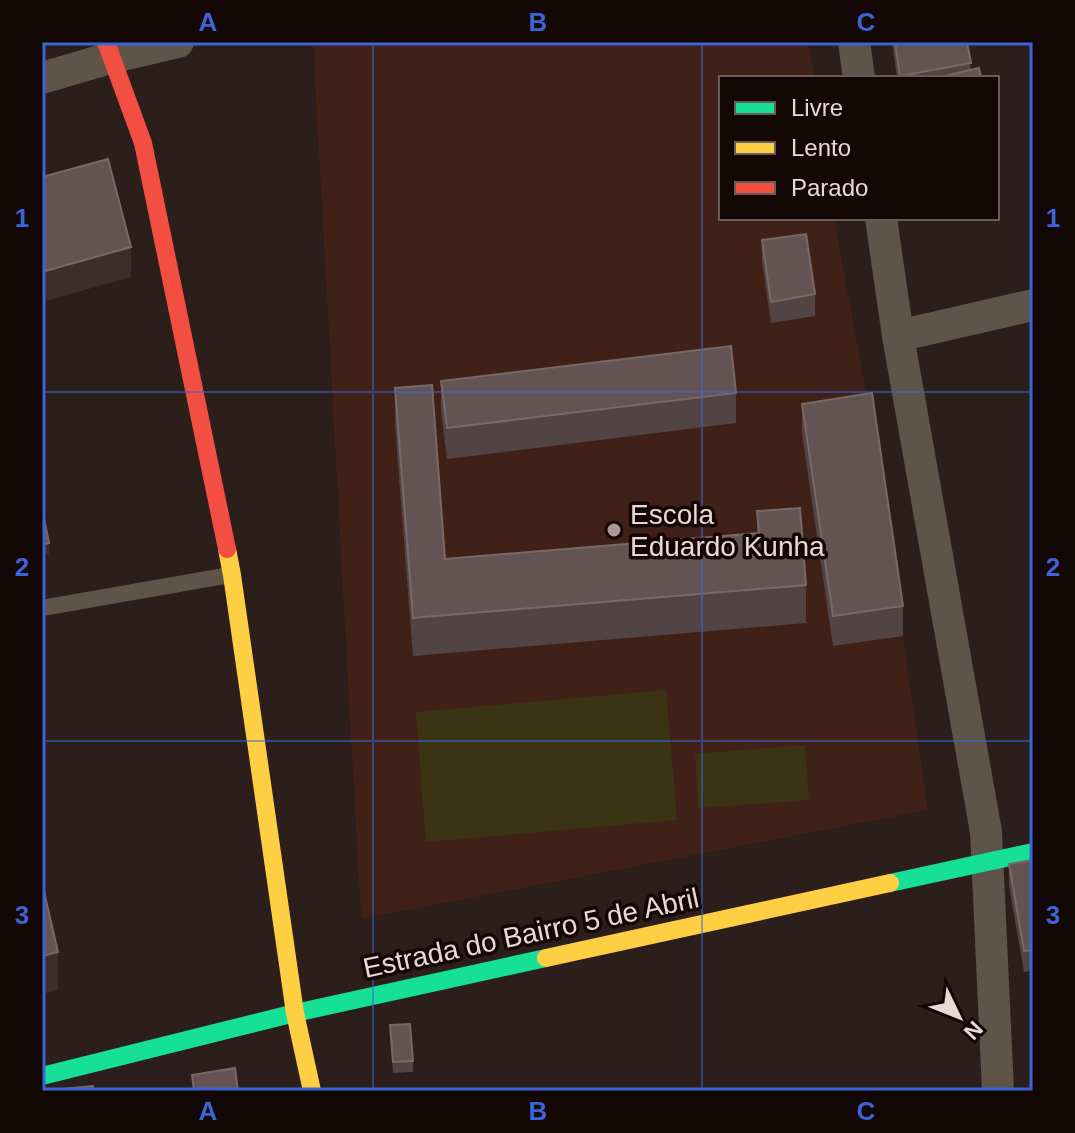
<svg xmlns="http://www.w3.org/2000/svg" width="1075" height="1133" font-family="Helvetica,sans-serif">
<rect width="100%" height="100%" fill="#2c1e1a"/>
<path fill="#3f2117" d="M313,42h494l8,36h-94v140h113l38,206 56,386 -567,109z"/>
<path fill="#3a3414" d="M666,690l11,130 -251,22 -10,-130z
M805,745l4,55 -111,8 -3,-54z"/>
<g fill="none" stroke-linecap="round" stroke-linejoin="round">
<path stroke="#5e5449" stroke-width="16" d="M42,608l188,-33"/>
<path stroke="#5e5449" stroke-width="32" d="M854,42l5,36
M42,78l68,-20 68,-16
M881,218l17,118 88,496 12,259
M898,336l135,-31"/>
<path stroke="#16e098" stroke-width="18" d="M890,883l143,-31
M42,1076l253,-63 251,-55"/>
<path stroke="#ffcf43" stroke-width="18" d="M227,549l5,26 63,438 17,78
M546,958l344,-75"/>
<path stroke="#f24e42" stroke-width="18" d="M106,42l37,101 84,406"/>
</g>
<path fill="#524444" d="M892,42h75l4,28 10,8h-84z
M762,240l53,54v22l-44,7 -9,-62z
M441,381l295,12v30l-289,36 -6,-48z
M395,388l50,171 312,-26v-22l49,74v38l-393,33 -18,-231z
M802,404l101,202v30l-70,10 -31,-212z
M1033,860v111l-9,1 -15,-87v-21z
M390,1025l23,36v11l-20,1z"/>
<path fill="#3c2e2d" d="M131,247v30l-89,25v-30z
M49,543v11l-7,2v-11z
M58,952v38l-16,4v-38z"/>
<path fill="#635453" stroke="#786967" stroke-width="2" d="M895,42h72l4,21 -71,13z
M979,68l2,10h-45z
M108,159l23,88 -89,25v-95z
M806,234l9,60 -44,8 -9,-62z
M731,346l5,47 -289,35 -6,-47z
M432,385l13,174 314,-26 -2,-22 43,-3 6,77 -393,33 -18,-230z
M872,393l31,213 -70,10 -31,-212z
M42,509l7,34 -7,2z
M1033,860v90l-9,1 -15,-87z
M42,883l16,69 -16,4z
M410,1024l3,37 -20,1 -3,-37z
M235,1068l3,23h-44l-2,-16z
M93,1086l-1,5h-32l1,-2z"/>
<path fill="none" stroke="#3c63d7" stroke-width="2" stroke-opacity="0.55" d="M373,42v1049M702,42v1049M42,392h991M42,741h991"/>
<circle fill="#a89792" stroke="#140806" stroke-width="3" cx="614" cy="530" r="8"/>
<g text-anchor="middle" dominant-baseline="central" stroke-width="7" stroke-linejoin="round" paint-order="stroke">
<g font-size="28" fill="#ead8d2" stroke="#140806" text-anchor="start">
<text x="630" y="514">Escola<tspan x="630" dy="32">Eduardo Kunha</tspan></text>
</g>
<g font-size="28" fill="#ead8d2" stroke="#140806">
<text transform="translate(531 933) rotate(-12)">Estrada do Bairro 5 de Abril</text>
</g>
</g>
<rect width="1075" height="1133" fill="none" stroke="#140806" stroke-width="88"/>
<rect x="719" y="76" width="280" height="144" fill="#140806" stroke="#6a5b58" stroke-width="2"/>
<rect x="735" y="102" width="40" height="12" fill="#16e098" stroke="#6a5b58" stroke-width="2"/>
<text x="791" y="116" font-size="24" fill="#ead8d2">Livre</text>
<rect x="735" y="142" width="40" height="12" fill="#ffcf43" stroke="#6a5b58" stroke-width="2"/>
<text x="791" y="156" font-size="24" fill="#ead8d2">Lento</text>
<rect x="735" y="182" width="40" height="12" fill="#f24e42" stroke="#6a5b58" stroke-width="2"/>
<text x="791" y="196" font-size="24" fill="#ead8d2">Parado</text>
<g transform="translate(959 1017) rotate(133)" stroke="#140806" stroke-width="6" paint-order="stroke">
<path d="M0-6L14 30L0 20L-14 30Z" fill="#ead8d2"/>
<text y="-12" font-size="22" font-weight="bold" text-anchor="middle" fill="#ead8d2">N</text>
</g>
<rect x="44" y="44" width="987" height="1045" fill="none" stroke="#3c63d7" stroke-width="3"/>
<g font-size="26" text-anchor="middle" font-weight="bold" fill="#3c63d7">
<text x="208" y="31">A</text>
<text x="538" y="31">B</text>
<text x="866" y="31">C</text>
<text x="22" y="227">1</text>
<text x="1053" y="227">1</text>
<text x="22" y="576">2</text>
<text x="1053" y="576">2</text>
<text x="22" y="924">3</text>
<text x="1053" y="924">3</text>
<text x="208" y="1120">A</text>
<text x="538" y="1120">B</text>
<text x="866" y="1120">C</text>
</g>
</svg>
